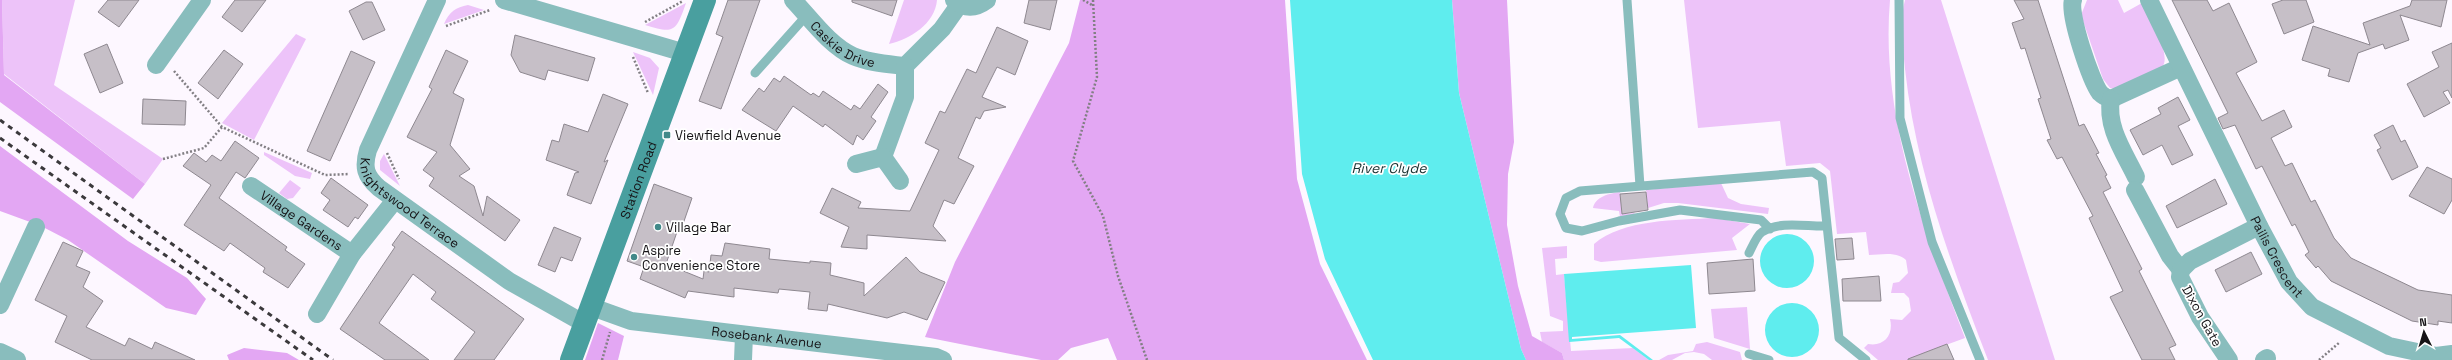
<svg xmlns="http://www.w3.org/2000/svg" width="2452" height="360" font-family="'Space Grotesk',sans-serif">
<rect width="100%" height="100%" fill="#fdf7ff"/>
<path fill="#edc3f9" d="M2,0h73l-21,85 109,74 -18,25 -141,-110z
M904,0h33c-2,24 -27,39 -48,44z
M1684,0h206c-10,116 34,231 75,338l-41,15 3,7h-49l-14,-12 4,-4c16,3 26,-9 22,-25l12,1 9,-9 -2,-13 -5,-5h-13l2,-10 6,-1 9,-9 -2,-13c-10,-9 -25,-5 -37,-5l-3,-23 -29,2 -7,-63 -10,-8 -34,3 -6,-45 -82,7z
M1905,0h36l114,360h-67c-36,-94 -72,-189 -83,-291 -2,-22 -6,-47 0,-69z
M2087,0h31l6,13 18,-10c7,15 32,53 19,66 -9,10 -29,15 -42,21l-9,-2 -7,-9 -22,-64z
M686,3c-10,29 -12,31 -41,22z
M468,5l16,5 -40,14c5,-12 12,-17 24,-19z
M296,34l10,5 -52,101 -32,-17z
M633,52l17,6 9,10 -6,27z
M264,152l48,21 -2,6 -15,-3 -31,-21z
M384,154l16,32 -20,-16v-9z
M290,180l11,8 -8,10 -6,1 -8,-6z
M1721,183l7,15 13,6 28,4 -1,6 -90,-11h-14l-16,5 -2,-18z
M1620,192l2,22 13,-1 -2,2 -13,2 -1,-6 -26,-3c2,-11 17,-15 27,-16z
M1715,218l35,6 -18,14 5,12 -136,12 -7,-2v-16c29,-25 83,-24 121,-26z
M1567,246v12l-12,1 1,16 8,-1 7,77 62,-3 16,12h-85l-2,-7 -20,-11 -2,-10 23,-1v-10l-13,-5 -8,-68z
M1747,307l3,42 -36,-11 -3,-29z
M1707,342l33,10 2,8h-30l-8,-6 -10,-2 -9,1 -13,7h-13l9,-5 25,-4 3,-7z"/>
<path fill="#e3a7f3" d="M0,0h2l2,75 141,109 -12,15 -133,-97z
M1080,0h205l12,179 23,85 47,96h-250l-9,-22 -37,10 -13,12h-17l-116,-23 30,-75 114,-219z
M1452,0h55l7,142 -6,32 -1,51 11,61 14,50 30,17 2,7h-38l-5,-11 -62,-256z
M0,146l128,95 59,37 19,21 -10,16 -30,-7 -98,-68 -27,-14 -41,-15z
M598,323l26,13 -6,24h-33z
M244,348l43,5 12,7h-70l-2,-5z"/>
<path fill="#5fedee" d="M1290,0h162l7,93 62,256 5,11h-153l-48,-101 -23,-85z
M1760 261a27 27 0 1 1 54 0a27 27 0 1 1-54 0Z
M1691,265l5,63 -124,9v2l48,-4 33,25h-4l-30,-22 -50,4 -5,-68z
M1765 330a27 27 0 1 1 54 0a27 27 0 1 1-54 0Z"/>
<path fill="#c6bfc7" stroke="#8e8890" d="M108,0h31l-20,27 -21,-15z
M235,0h31l-24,32 -20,-15z
M728,0h32l-39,109 -22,-8 24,-64 -7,-3z
M852,0h45l-5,16 -40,-14z
M1029,0h28l-7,30 -26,-7z
M2014,0h24l41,126 5,-2 15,29 -3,1 11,21 -2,1 6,12 -8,4 39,77 -3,2 37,74 -7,3 6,12h-33l-32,-63 13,-6 -34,-73 4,-2 -31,-59 -5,2 -10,-19 4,-1 -13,-40 3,-1 -16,-50 -4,1 -9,-26 12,-4z
M2172,0h35l6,11 16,-8 28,59 -21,11 26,48 22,-11 8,17 -21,11 14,28 7,-3 19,39 4,-2 19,38 17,20 67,32 34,5v28l-14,-2v4l-26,-4 -81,-40 -13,-15 -2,2 -11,-13 4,-3 -14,-28 -3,2 -30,-60 -6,3 -21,-44 -12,4 -5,-11 10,-5z
M2283,0h23l8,22 -30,12 -12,-30z
M2412,0h35l-6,27 -41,-12 9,25 -24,9 -2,-5 -25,9 -9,29 -21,-6 2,-7 -28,-9 11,-34 57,19 -7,-22 47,-17z
M366,2h6l13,28 -22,10 -14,-29z
M997,27l31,14 -13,34 -18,-8 -15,30 24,10 -22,4 -4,8 -4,-2 -18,41 16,8 -20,38 -10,-4 -11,26 13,15 -79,-6v14l-26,-2 8,-20 -29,-14 12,-25 29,14 -3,6 52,3 29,-61 -14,-7 15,-32 5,2 22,-44 9,4z
M515,35l80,23 -7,23 -40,-11 -3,10 -25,-8 -9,-17z
M2452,43v55l-4,-8 -5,2 7,11 -26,14 -17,-33 32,-17 -7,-15z
M107,44l16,39 -23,10 -16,-39z
M224,50l19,14 -25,35 -20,-16z
M446,50l22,11 -15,32 11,6 -14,46 20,24 -11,7 15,10 9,30 4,-20 33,24 -15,21 -76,-55 5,-8 -11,-8 14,-18 -30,-15 25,-48 -3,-2z
M351,51l24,11 -45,99 -23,-10z
M784,76l27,19 2,-2 6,4 4,-6 28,19 3,-5 6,4 18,-25 10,8 -17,25 5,4 -13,19 -6,-5 -4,10 -28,-21 -2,3 -30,-21 -17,25 -34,-21 17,-22 5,4 10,-14 6,4z
M603,94l25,10 -24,58 4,-2 -17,44 -24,-9 8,-22 4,-1 -33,-12 6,-20 7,2 5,-18 24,8z
M2178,97l12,23 -12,6 15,29 -21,10 -10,-20 -19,10 -13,-25 31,-16 -3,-6z
M143,99l43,2 -1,24 -43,-1z
M2393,125l8,17 4,-2 13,27 -26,13 -15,-30 4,-2 -7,-13z
M235,141l24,17 -14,20 -9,-6 -17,26 68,49 -2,3 20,14 -17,24 -25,-16 2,-4 -35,-25 -6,8 -40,-26 27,-40 -28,-19 11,-13 12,9 6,-7 9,6z
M2427,167l25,12v21l-8,14 -35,-18z
M331,178l37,27 -10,14 -3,-2 -7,10 -25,-17 7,-10 -9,-7z
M2215,179l12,25 -50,24 -11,-22z
M654,184l38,14 -10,29 -3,-1 -13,38 37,15 1,-8 5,1 2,-17 11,1 3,-13 45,6 -1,10 41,4v-2l21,2 -1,12 34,8v13l42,-39 14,15 25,10 -18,38 -23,-8 -17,6 -59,-14 -1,7 -19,-2 2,-17 -31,-3 -1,4 -44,-5v9l-46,-6 -3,7 -45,-19 4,-12 -17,-6z
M1646,192l2,18 -26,4 -2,-20z
M554,227l27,11 -9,23 -11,-4 -6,15 -17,-7z
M402,231l122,88 -30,41h-40l21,-28 -44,-33 5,-7 -23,-18 -34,49 50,37h-44l-45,-31 55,-82 -3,-2z
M1852,238l2,21 -17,1 -2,-21z
M63,242l20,9 -7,15 14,6 -7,15 20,14 -17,26 39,19 4,-8 23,11 3,-7 40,18h-103l-37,-18 12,-26 -32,-16z
M2251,252l11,22 -36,18 -11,-22z
M1753,259l2,32 -46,3 -2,-31z
M1879,276l2,25h-38l-1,-22z
M1947,344l7,16h-46v-1z"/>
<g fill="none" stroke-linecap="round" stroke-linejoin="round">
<path stroke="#827f84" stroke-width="2.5" stroke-dasharray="2 2" stroke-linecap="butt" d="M1083,0l9,5
M1093,0l4,77 -24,84 30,55 15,60 29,84
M645,22l38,-21
M446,26l44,-16
M633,57l15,36
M174,71l48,56 103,48 24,-1
M387,153l12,26
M163,159l41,-11 18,-21
M602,360l8,-28
M2319,360l21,-18"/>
<path stroke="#89bdbd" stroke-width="9" d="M1627,0l13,186
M1899,0l1,118 32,124 48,118
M755,73l52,-58
M1770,229l-9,-9 -81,-10 -61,11 -37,10 -16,-3 -6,-14 6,-16 14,-7 233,-19 9,6 17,160 27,22
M1749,253c3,-6 8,-18 13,-21 19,-12 45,-5 65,-6
M1749,354l20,6"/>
<g stroke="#89bdbd" stroke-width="18">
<path id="s1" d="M437,0l-69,150c-5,17 -3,26 11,38l130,93 76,43"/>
<path d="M504,0l181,53"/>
<path id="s2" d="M793,0c18,19 37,46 60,56 16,7 35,8 52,10l37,-37 17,-24"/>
<path d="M954,0c11,9 21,9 33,0"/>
<path d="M2073,0c-5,14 18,81 27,93 3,3 7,5 11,6l70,-32"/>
<path id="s3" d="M2149,0l110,226 30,56 23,25 77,39 47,10 16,-2"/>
<path d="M156,65l46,-65"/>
<path d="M2111,99c-5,28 13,53 25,78"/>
<path d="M883,157l22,-60v-31"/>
<path d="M856,164l27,-7 17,24"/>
<path id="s4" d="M251,186l101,68"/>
<path d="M2135,190l35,66 11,14"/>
<path d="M0,305l36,-78"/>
<path id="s5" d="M592,307l39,14 305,36 7,3"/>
<path d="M317,314l35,-60 43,-54"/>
<path d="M0,352l17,8"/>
<path d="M743,360l1,-25"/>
<path d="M2229,360l-29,-43 -20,-40 1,-7 9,-9 69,-35"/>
<path d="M2264,360l3,-2"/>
</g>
<path stroke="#499f9f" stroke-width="22" id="s6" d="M571,360l134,-360"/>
<path stroke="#3b393c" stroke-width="3" stroke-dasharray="5 5" stroke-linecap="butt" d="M0,120l333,240
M0,138l313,222"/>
</g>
<g fill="#418989" stroke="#fff" stroke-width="1.5">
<rect x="663" y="131" width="8" height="8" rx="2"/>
<circle cx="658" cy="227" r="4"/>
<circle cx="634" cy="257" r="4"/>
</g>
<g text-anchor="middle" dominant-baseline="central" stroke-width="3.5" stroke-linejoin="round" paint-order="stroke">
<g font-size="13" fill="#151316" stroke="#fff">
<text stroke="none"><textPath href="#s2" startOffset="68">Caskie Drive</textPath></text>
<text stroke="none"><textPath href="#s6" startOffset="192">Station Road</textPath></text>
<text stroke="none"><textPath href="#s1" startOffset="239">Knightswood Terrace</textPath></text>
<text stroke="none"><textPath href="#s4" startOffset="61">Village Gardens</textPath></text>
<text stroke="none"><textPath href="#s3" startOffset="287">Pailis Crescent</textPath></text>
<text transform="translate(2202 316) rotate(61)">Dixon Gate</text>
<text stroke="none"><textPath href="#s5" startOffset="178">Rosebank Avenue</textPath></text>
</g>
<g font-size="13" fill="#151316" stroke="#fff" text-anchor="start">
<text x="675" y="135">Viewfield Avenue</text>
<text x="666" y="227">Village Bar</text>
<text x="642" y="250">Aspire<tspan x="642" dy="15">Convenience Store</tspan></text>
</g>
<g font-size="14" font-style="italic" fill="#193131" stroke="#fff">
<text x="1389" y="168">River Clyde</text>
</g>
</g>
<g transform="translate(2424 332) rotate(355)" stroke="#ffffff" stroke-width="3" paint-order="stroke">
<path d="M0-3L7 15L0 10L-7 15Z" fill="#151316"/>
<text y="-6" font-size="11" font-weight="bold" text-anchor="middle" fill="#151316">N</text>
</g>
</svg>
